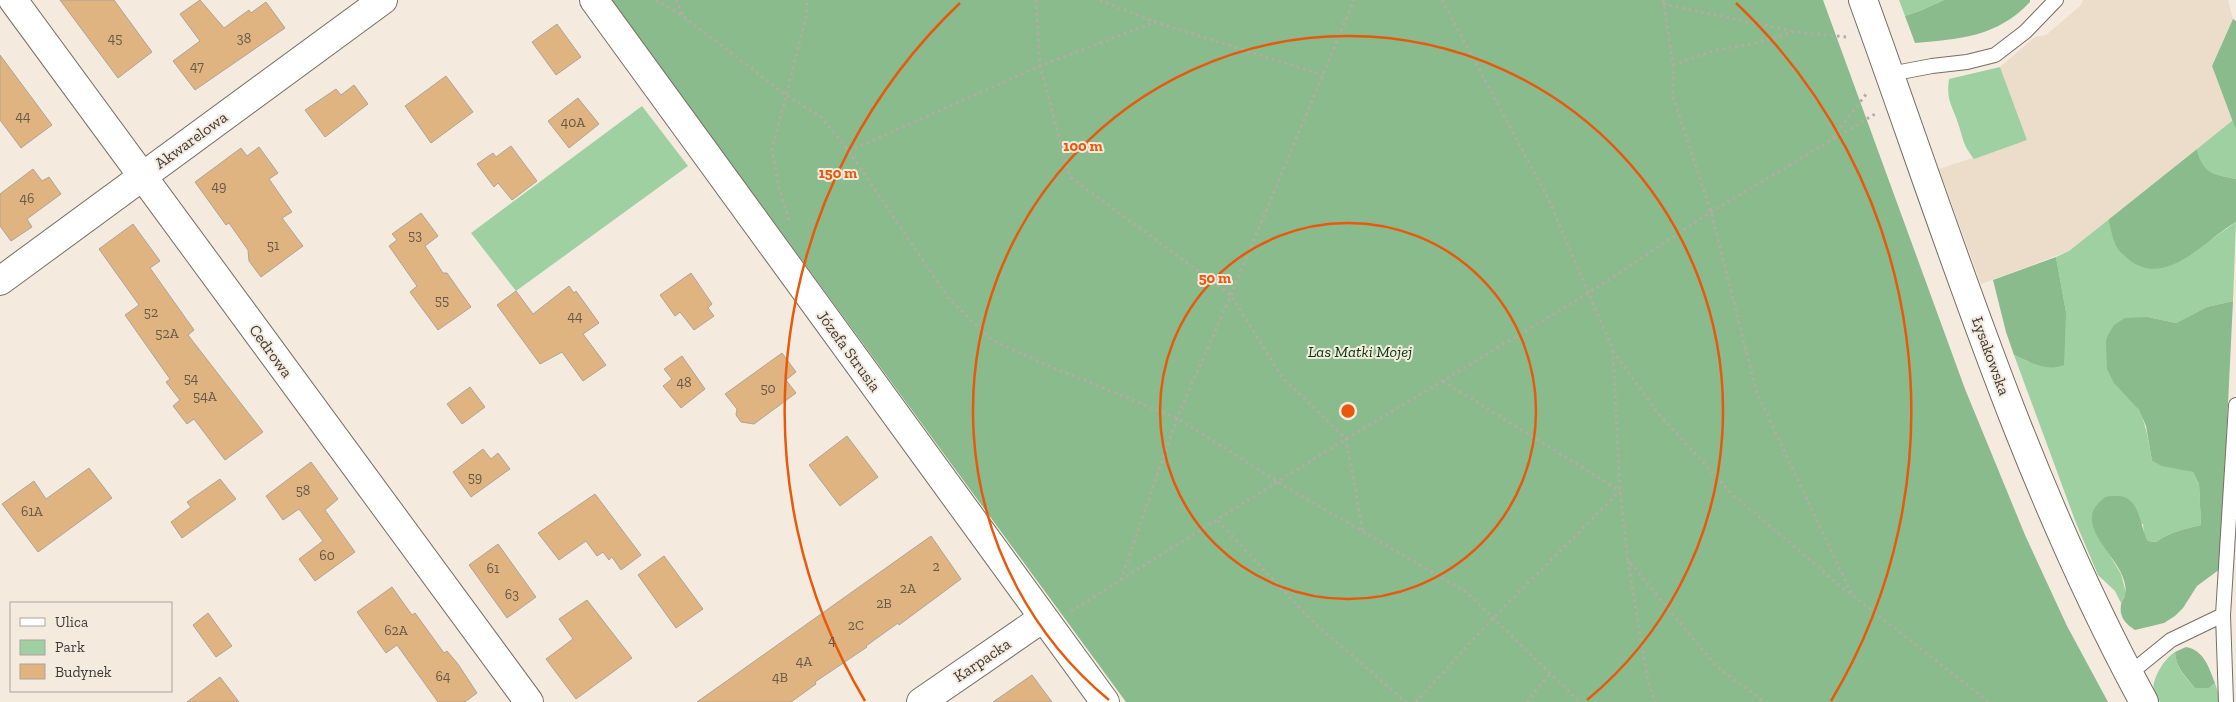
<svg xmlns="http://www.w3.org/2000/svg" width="2236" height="702" font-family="'Zilla Slab',serif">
<rect width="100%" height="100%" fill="#f4eade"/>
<path fill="#ecddcb" d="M2083,0h145l5,19 -21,47 21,54 -164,131 -88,33 -42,-115 88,-29 -27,-73 35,-30 11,-2 34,-29z"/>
<path fill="#9ed0a1" d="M1899,0h45l-22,10 -17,6z
M2000,67l27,73 -53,19c-12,-16 -10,-18 -16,-36 -6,-19 -12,-22 -9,-44z
M642,106l46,60 -172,125 -45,-58z
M2233,120l3,10v49c-24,-5 -33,-4 -39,-30z
M2108,220l10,29 94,-10 24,-17 -3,79 -26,6 -31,16 -28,-6 -40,40c-1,29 20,33 32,55 7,16 9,33 12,49 13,7 27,7 41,11l6,12 2,41c-17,4 -31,7 -45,17l-8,-1 -4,-7 -1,-10 -46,10 24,40 5,19 -5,10 -6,-12 -17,-16 -22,-52 -62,-168 15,7 37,-50 -10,-55 13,-6z
M2175,652c1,16 10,25 20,36h14l6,-5 6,19h-61c-2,-3 -5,-7 -6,-11 -3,-12 11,-33 21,-39z"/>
<path fill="#89bb8c" d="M611,0h1212l142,389 60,146 42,91 41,76h-982z
M1944,0h86v2c-33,35 -70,37 -115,41l-10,-27 17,-6z
M2233,19l3,2v109l-24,-64z
M2197,149c6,25 15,25 39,30v43c-32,18 -72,70 -110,35 -2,-2 -6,-5 -8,-8 -5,-7 -7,-21 -10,-29z
M2056,257l10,55 -2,53c-17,7 -34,-3 -50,-10l-8,-23 -13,-52z
M2233,301l-13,268 -23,17 -14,22 -8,8 -11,7 -29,7c-10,-6 -16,-14 -14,-25 0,-4 4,-7 4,-11 2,-5 -1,-14 -3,-19 -7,-17 -32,-40 -30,-58 0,-8 6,-14 12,-19 3,-2 6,-2 11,-2 26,-2 24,31 33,45l8,1c14,-10 28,-13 45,-17l-2,-41 -6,-12 -31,-6 -10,-5 -6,-35 -7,-16 -25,-27 -7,-14 -1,-28 2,-6 6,-10 11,-7 23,-1 28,6 31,-16z
M2186,647c18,3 23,21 29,36l-6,5h-14c-10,-12 -19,-20 -20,-36z"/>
<path fill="#dfb480" stroke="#aea499" d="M60,0h54l38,52 -34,26z
M200,0l24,28 25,-18 2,3 15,-11 19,26 -90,62 -22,-29 27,-20 -20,-27z
M557,24l24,33 -25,18 -24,-33z
M0,55l52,70 -31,23 -21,-28z
M446,76l27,36 -42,31 -26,-37z
M354,85l14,19 -43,33 -20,-27 31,-21 5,6z
M578,98l21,26 -30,24 -21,-27z
M511,146l26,35 -25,19 -14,-17 -4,4 -17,-23 16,-11 3,4z
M259,147l19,26 -9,6 23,33 -10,6 21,28 -42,31 -12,-16 -1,-11 -19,-27 -3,2 -31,-43 46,-34 6,8z
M33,169l9,12 7,-4 12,17 -34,25 5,8 -21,14 -11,-15v-32z
M421,213l17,23 -13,10 18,27h4l24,34 -33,23 -28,-38 7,-6 -28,-40 8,-6 -5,-6z
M133,224l27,37 -10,7 44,62 -6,5 75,97 -38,28 -31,-41 -7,5 -14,-18 7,-6 -14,-18 4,-3 -45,-64 14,-10 -40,-56z
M691,273l21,31 -4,4 6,8 -20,14 -14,-18 -5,4 -15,-21z
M569,286l5,7 2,-2 23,32 -16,11 23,31 -23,16 -21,-29 -22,12 -43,-59 19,-14 17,23z
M782,353l14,19 -10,8 10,13 -42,31 -13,-2 -5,-7 1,-6 -12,-15z
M682,356l23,33 -24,19 -18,-22 9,-7 -8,-10z
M470,387l15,20 -23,17 -15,-20z
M847,436l31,41 -38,29 -31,-41z
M483,449l8,10 7,-6 12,16 -39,28 -18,-25z
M311,462l27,37 -13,11 30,42 -40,29 -16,-22 24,-18 -24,-32 -16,11 -17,-24z
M89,468l23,30 -74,54 -36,-48 32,-23 12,18z
M220,479l16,20 -54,39 -11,-16 20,-15 -4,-5z
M595,494l46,61 -20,15 -9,-13 -3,3 -6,-8 -6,4 -11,-15 -27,19 -21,-27z
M931,536l30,43 -62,46 -1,-2 -32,23 1,1 -52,35 1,2 -25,18h-94z
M498,544l38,53 -29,21 -38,-53z
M664,556l39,53 -27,19 -38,-53z
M392,587l20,28 3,-2 29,40 3,-2 11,13 19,29 -12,9h-27l-41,-57 -11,8 -29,-41z
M587,600l45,58 -56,41 -30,-40 27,-20 -14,-20z
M208,613l24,33 -16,11 -23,-32z
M1032,675l20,27h-59z
M220,677l19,25h-52z"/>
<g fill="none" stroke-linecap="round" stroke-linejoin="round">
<defs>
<path id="lane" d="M1890,74l42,-8 35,-4 28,-7 30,-23 31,-32
M2129,674l42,-34 52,-25
M2226,702l-3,-87 13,-210"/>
<path id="street" d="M13,0l516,702
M594,0l511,702
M0,281l383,-281
M921,702l122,-84"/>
<path id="secondary" d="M1863,0c86,237 160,480 281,702"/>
</defs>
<use href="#lane" stroke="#776e63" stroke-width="16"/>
<use href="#street" stroke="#776e63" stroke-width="30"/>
<use href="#secondary" stroke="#776e63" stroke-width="30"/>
<path stroke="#b4aca3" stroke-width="3" stroke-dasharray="2.5 4" stroke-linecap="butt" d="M656,0l28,17 102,78 35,22 28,34 100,148 43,41 57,26 128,52 101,64 188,110 114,110
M676,0l7,15
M1036,0l4,66 30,111 161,118 51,82 64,62 17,93
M1100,0l55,22 168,53
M1442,0l106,198 65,152 7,141 8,69 87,105 49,37
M1663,0l10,65v31l38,116 46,181 95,202 137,107
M1663,4l129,27
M1673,65l43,-15 36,-6 41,-12 54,5
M1833,138l34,-45
M849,151l191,-85 115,-44
M789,220l-10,-32 -7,-38 34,-133 1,-17
M1613,351l44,61 74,81 119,101
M1443,381l177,110
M1218,521l95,101 93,80
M1628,561l20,120 7,21
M1121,580l56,-162 54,-123 123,-295
M1071,611l275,-172 241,-145 124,-82 164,-98
M1416,702l77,-84 127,-127
M1527,702l23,-29"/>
<use href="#lane" stroke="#fff" stroke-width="14"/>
<use href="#street" stroke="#fff" stroke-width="28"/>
<use href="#secondary" stroke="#fff" stroke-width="28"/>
</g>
<g fill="none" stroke="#e8590c" stroke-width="2.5">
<circle cx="1348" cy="411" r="188"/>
<path d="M1109 700A375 375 0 1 1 1587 700"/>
<path d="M865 701A563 563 0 0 1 960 3M1736 3A563 563 0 0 1 1831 701"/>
</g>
<g text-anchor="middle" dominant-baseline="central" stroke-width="4" stroke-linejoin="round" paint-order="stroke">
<g font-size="14" fill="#675948">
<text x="115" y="38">45</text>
<text x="244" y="38">38</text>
<text x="197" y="66">47</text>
<text x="23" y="116">44</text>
<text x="573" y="122">40A</text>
<text x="219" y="186">49</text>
<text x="27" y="198">46</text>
<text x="415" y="235">53</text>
<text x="273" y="245">51</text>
<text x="442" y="300">55</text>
<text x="151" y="312">52</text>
<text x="575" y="316">44</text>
<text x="167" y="333">52A</text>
<text x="191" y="378">54</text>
<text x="684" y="382">48</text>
<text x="768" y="388">50</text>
<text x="205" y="396">54A</text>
<text x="475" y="477">59</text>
<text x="303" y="490">58</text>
<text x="32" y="511">61A</text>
<text x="327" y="555">60</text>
<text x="936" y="566">2</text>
<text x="493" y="568">61</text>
<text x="908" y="588">2A</text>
<text x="512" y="594">63</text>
<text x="884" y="603">2B</text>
<text x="856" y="625">2C</text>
<text x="396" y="630">62A</text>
<text x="832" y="640">4</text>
<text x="804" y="661">4A</text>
<text x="443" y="676">64</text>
<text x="780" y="677">4B</text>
</g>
<g font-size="16" fill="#3f3b36" stroke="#f4eade">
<text transform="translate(191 140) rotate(-36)">Akwarelowa</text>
<text transform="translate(271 351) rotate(54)">Cedrowa</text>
<text transform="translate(849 351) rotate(54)">Józefa Strusia</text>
<text transform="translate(1991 356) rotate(70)">Łysakowska</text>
<text transform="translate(982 660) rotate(-34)">Karpacka</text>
</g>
<g font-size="16" font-style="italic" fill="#003a0d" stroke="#f4eade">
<text x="1360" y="351">Las Matki Mojej</text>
</g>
</g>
<circle cx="1348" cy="411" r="8" fill="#e8590c" stroke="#f4eade" stroke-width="2.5"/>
<g font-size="15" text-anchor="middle" font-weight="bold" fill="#e8590c" stroke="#f4eade" stroke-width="4" stroke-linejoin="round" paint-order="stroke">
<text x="1083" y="151">100 m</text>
<text x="838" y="178">150 m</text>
<text x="1215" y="283">50 m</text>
</g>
<rect x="10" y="602" width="162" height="90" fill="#f4eade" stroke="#aca49b"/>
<rect x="20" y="618" width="25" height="8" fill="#ffffff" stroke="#aca49b"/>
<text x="55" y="627" font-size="15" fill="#3f3b36">Ulica</text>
<rect x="20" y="640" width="25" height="15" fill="#9ed0a1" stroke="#aca49b"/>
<text x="55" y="652" font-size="15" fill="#3f3b36">Park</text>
<rect x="20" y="664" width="25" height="15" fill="#dfb480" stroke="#aca49b"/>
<text x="55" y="677" font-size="15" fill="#3f3b36">Budynek</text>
</svg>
